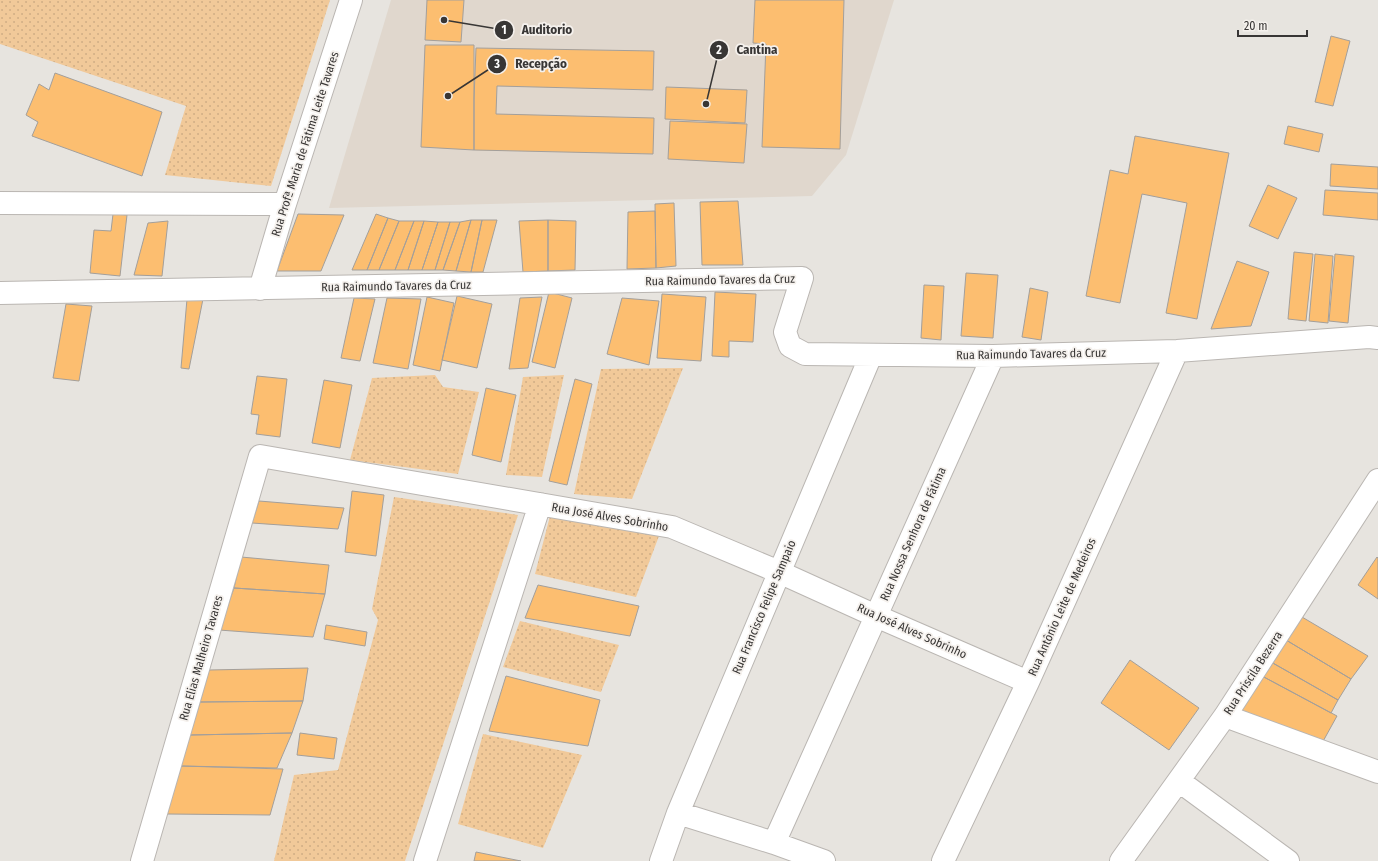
<svg xmlns="http://www.w3.org/2000/svg" width="1378" height="861" font-family="'Fira Sans Condensed',sans-serif">
<defs>
<pattern id="grass-dots" width="8" height="8" patternUnits="userSpaceOnUse"><rect width="8" height="8" fill="#f1c999"/><path d="M2 2h.1M6 6h.1" fill="none" stroke="#cfad84" stroke-width="1.8" stroke-linecap="round"/></pattern>
</defs>
<rect width="100%" height="100%" fill="#e7e4df"/>
<path fill="#e0d7cd" d="M391,0h503l-48,155 -34,41 -483,12z"/>
<path fill="url(#grass-dots)" d="M0,0h330l-59,186 -106,-11 21,-69 -186,-62z
M683,368l-51,131 -58,-5 27,-125z
M435,375l8,12 36,5 -21,82 -108,-14 22,-82z
M564,375l-22,102 -36,-2 17,-98z
M394,497l124,18 -113,346h-131l20,-86 44,-5 40,-150 -6,-11z
M550,516l109,20 -23,61 -101,-23z
M520,621l99,24 -18,47 -98,-25z
M483,734l99,21 -39,93 -85,-24z"/>
<path fill="#fcbe70" stroke="#a39f9b" d="M427,0h37l-3,42 -36,-2z
M755,0h89l-4,149 -78,-2 4,-103 -13,-1z
M1331,36l19,5 -17,65 -18,-4z
M425,45h49v105l-53,-3z
M476,48l178,3 -1,39 -156,-4 -1,28 158,4 -1,36 -179,-4v-51z
M55,73l107,39 -20,64 -110,-40 6,-14 -12,-7 13,-31 10,6z
M666,87l81,3 -2,33 -80,-4z
M670,121l77,3 -3,39 -76,-4z
M1288,126l35,8 -4,18 -35,-8z
M1135,136l94,17 -32,166 -31,-6 21,-110 -45,-9 -22,109 -34,-7 24,-126 18,4z
M1331,164l47,3v22l-48,-3z
M1268,185l29,13 -19,41 -29,-13z
M1325,190l53,3v27l-55,-5z
M738,201l5,64h-41l-2,-63z
M674,203l2,63 -20,2 -1,-64z
M655,211l1,57 -29,1 1,-57z
M113,214l14,1 -7,61 -30,-3 4,-43 17,1z
M298,214l46,1 -23,56h-44z
M376,214l12,4 -21,52h-15z
M388,218l11,3 -20,49h-12z
M471,220h11l-11,52 -15,-1z
M471,220l-15,51 -13,-1 17,-48z
M482,220h15l-14,52h-12z
M548,220l28,1 -1,49 -27,1z
M548,220v51l-25,1 -4,-51z
M168,221l-6,55 -28,-1 14,-52z
M399,221h15l-19,49h-16z
M414,221h10l-16,49h-13z
M424,221l14,1 -16,48h-14z
M438,222h12l-15,48h-13z
M450,222h10l-17,48h-8z
M1294,252l19,2 -7,67 -18,-2z
M1315,254l18,2 -5,67 -19,-2z
M1335,254l19,2 -6,67 -19,-2z
M1237,261l32,11 -18,54 -40,3z
M966,273l32,2 -5,63 -32,-2z
M924,285l20,1 -3,54 -20,-2z
M1030,288l18,4 -7,48 -19,-3z
M549,292l23,6 -17,70 -23,-6z
M715,292l41,2 -3,48 -24,-1v16l-17,-1z
M662,294l44,3 -5,64 -44,-3z
M457,296l35,8 -15,64 -35,-8z
M427,297l27,6 -14,68 -27,-6z
M542,297l-14,71 -19,1 11,-71z
M354,298l21,1 -15,62 -19,-3z
M387,298l34,1 -13,70 -35,-6z
M622,298l37,3 -10,64 -42,-11z
M187,299h16l-14,70 -8,-1z
M66,304l26,2 -13,75 -26,-3z
M257,376l30,3 -7,58 -24,-3 3,-19 -8,-1z
M575,379l17,5 -25,101 -18,-4z
M324,380l28,5 -12,63 -28,-5z
M486,388l30,7 -15,67 -29,-7z
M352,491l32,4 -8,61 -31,-4z
M259,501l85,7 -6,21 -86,-6z
M241,557l88,8 -4,29 -91,-6z
M1377,557l1,1v41l-20,-14z
M538,585l101,21 -9,30 -105,-18z
M234,588l91,6 -12,43 -94,-7z
M1302,617l66,39 -17,23 -65,-39z
M326,625l41,7 -2,14 -41,-7z
M1286,640l65,39 -13,21 -67,-38z
M1130,660l69,48 -30,42 -68,-47z
M1271,662l67,38 -7,13 -69,-37z
M308,668l-5,33 -103,1 9,-32z
M506,676l94,24 -12,46 -99,-15z
M1262,676l75,40 -16,29 -83,-33z
M303,701l-11,32 -102,2 10,-33z
M292,733l-15,35 -96,-2 9,-31z
M300,733l37,5 -3,21 -37,-4z
M181,766l102,3 -13,46 -103,-1z
M476,852l45,9h-47z"/>
<g fill="none" stroke-linecap="round" stroke-linejoin="round">
<defs>
<path id="minor" d="M0,203l285,1
M260,289l25,-85 66,-204
M0,293l802,-15 -17,54 5,14 15,8 188,2 184,-5 192,-14 9,1
M1225,716l153,56
M1179,781l109,80
M678,813l96,30 50,18
M774,843l219,-487
M142,861l118,-405 412,71 107,45 97,44 152,66
M425,861l115,-357
M661,861l17,-48 193,-458
M943,861l85,-179 149,-331
M1121,861l104,-145 153,-236"/>
</defs>
<use href="#minor" stroke="#bab6b2" stroke-width="24"/>
<use href="#minor" stroke="#fff" stroke-width="22"/>
</g>
<g text-anchor="middle" dominant-baseline="central" stroke-width="3.5" stroke-linejoin="round" paint-order="stroke">
<g font-size="12" fill="#383635" stroke="#f5f1ed">
<text transform="translate(305 144) rotate(-72)">Rua Profª Maria de Fátima Leite Tavares</text>
<text transform="translate(720 280) rotate(-1)">Rua Raimundo Tavares da Cruz</text>
<text transform="translate(396 286) rotate(-1)">Rua Raimundo Tavares da Cruz</text>
<text transform="translate(1031 354) rotate(-1)">Rua Raimundo Tavares da Cruz</text>
<text transform="translate(610 517) rotate(10)">Rua José Alves Sobrinho</text>
<text transform="translate(913 534) rotate(-66)">Rua Nossa Senhora de Fátima</text>
<text transform="translate(764 607) rotate(-67)">Rua Francisco Felipe Sampaio</text>
<text transform="translate(1062 607) rotate(-66)">Rua Antônio Leite de Medeiros</text>
<text transform="translate(912 631) rotate(24)">Rua José Alves Sobrinho</text>
<text transform="translate(201 658) rotate(-74)">Rua Elias Malheiro Tavares</text>
<text transform="translate(1253 673) rotate(-57)">Rua Priscila Bezerra</text>
</g>
</g>
<path fill="none" stroke="#383635" stroke-width="1.5" d="M444 20L504 30M706 104L719 50M448 96L497 64"/>
<g fill="#383635" stroke="#f5f1ed" stroke-width="1.5">
<circle cx="444" cy="20" r="4"/>
<circle cx="706" cy="104" r="4"/>
<circle cx="448" cy="96" r="4"/>
<circle cx="504" cy="30" r="10"/>
<circle cx="719" cy="50" r="10"/>
<circle cx="497" cy="64" r="10"/>
</g>
<g font-size="12" text-anchor="middle" font-weight="bold" fill="#fff">
<text x="504" y="34">1</text>
<text x="719" y="54">2</text>
<text x="497" y="68">3</text>
</g>
<g font-size="13" text-anchor="middle" font-weight="bold" fill="#383635" stroke="#f5f1ed" stroke-width="3.5" stroke-linejoin="round" paint-order="stroke">
<text x="547" y="34">Auditorio</text>
<text x="757" y="54">Cantina</text>
<text x="541" y="68">Recepção</text>
</g>
<path d="M1238 30v6h69v-6" fill="none" stroke="#383635" stroke-width="2"/>
<text x="1244" y="30" font-size="12" fill="#383635" stroke="#f5f1ed" stroke-width="3" paint-order="stroke">20 m</text>
</svg>
